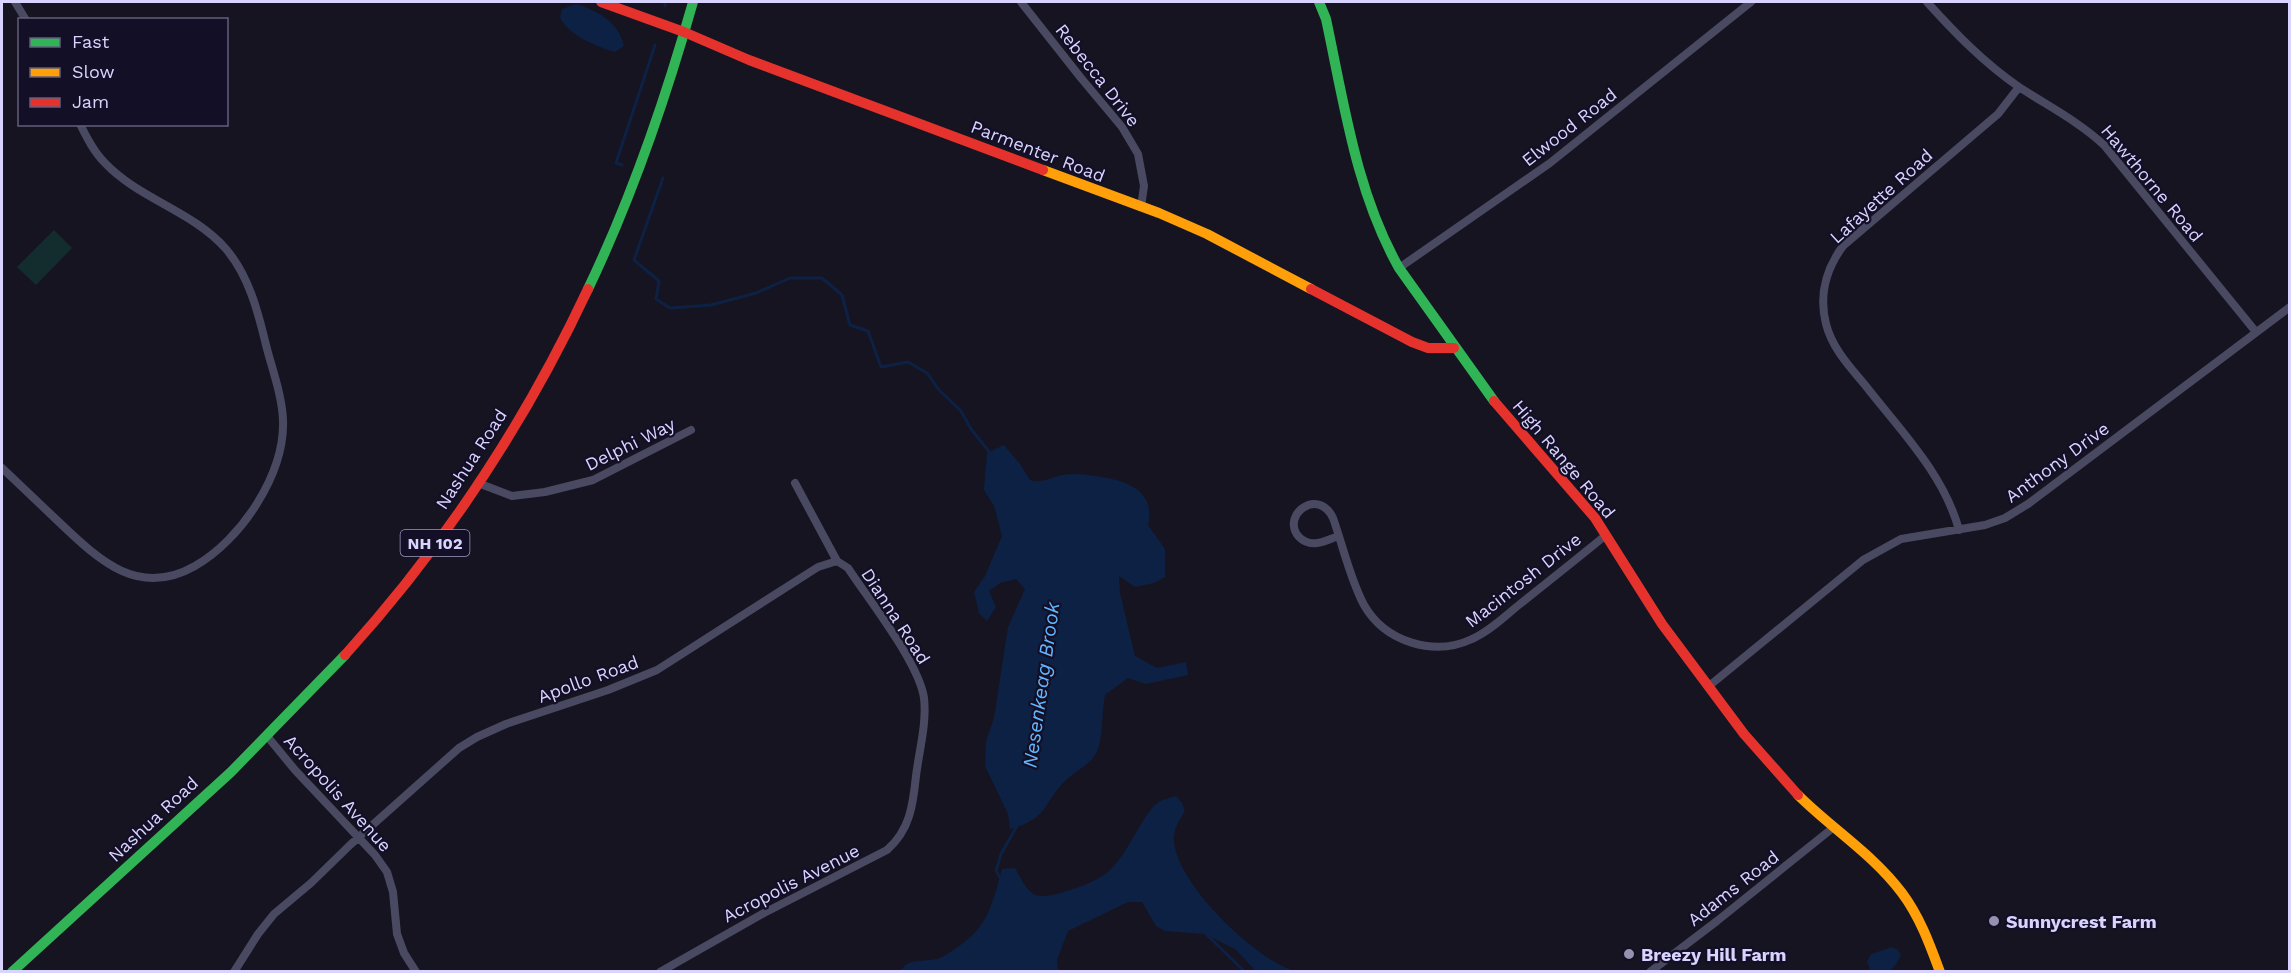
<svg xmlns="http://www.w3.org/2000/svg" width="2291" height="973" font-family="'Work Sans',sans-serif">
<rect width="100%" height="100%" fill="#161421"/>
<path fill="#132c2d" d="M54,230l18,18 -36,37 -19,-18z"/>
<path fill="#0d2144" d="M576,4c22,7 43,18 48,42l-9,6c-20,-6 -45,-16 -55,-34l2,-9z
M1004,445l16,19 10,16c12,4 21,-3 32,-5 11,-2 22,-1 33,1 30,4 61,13 53,49l17,24v28l-11,6 -19,4 -16,-11 1,17 15,63 22,12 29,-6 2,13 -42,9 -18,-6 -23,17c-3,16 -2,35 -6,51 -5,19 -23,23 -35,36 -23,24 -15,36 -54,47l-2,-15 -23,-48 1,-25 8,-23 14,-91 17,-38 -9,-10 -16,4 -11,8 7,16 -9,14 -8,-8 -5,-21 11,-16 17,-40 -8,-30 -10,-16 3,-37z
M1176,796l6,7 3,8c-6,9 -12,19 -11,30 3,43 80,117 120,130h-38l-21,-22 -30,-15 -40,-3 -9,-5 -14,-24h-14l-60,29 -11,29 1,11h-157c6,-15 28,-7 41,-14 11,-6 28,-18 36,-28 14,-17 18,-40 24,-60l13,-1c15,27 16,33 49,24 16,-5 34,-11 46,-22 18,-16 34,-59 49,-68 5,-3 12,-4 17,-6z
M1892,947l6,3 3,5c-9,18 -11,17 -30,16l-4,-9 4,-8z"/>
<g fill="none" stroke-linecap="round" stroke-linejoin="round">
<path stroke="#0d2144" stroke-width="3" d="M665,6v-4
M622,165l-6,-2 39,-118
M663,178l-29,82 25,21 -3,18 14,9 41,-3 45,-12 34,-15h32l20,17 8,30 18,6 13,36 27,-5 19,11 12,17 22,21 10,18 20,25
M1001,879l-5,-8 5,-17 16,-28
M1203,931l42,41"/>
<path stroke="#4a4962" stroke-width="8" d="M15,2l11,18
M1021,2l60,76 41,49 16,27 6,32 -3,21
M1927,2c28,31 57,61 92,85 29,19 59,34 85,58l152,187
M1399,268l151,-105 201,-161
M2,468c19,18 39,37 59,56 39,37 78,74 134,42 46,-26 90,-92 88,-146 -1,-25 -11,-51 -17,-75 -8,-33 -17,-69 -40,-96 -33,-38 -87,-50 -121,-86 -11,-11 -18,-25 -25,-39
M478,483l34,13 33,-4 48,-12 98,-50
M795,483l42,78
M1959,530c-15,-56 -59,-100 -94,-145 -15,-18 -33,-37 -39,-61 -7,-28 0,-55 17,-78l155,-132 21,-27
M1339,536c-7,2 -15,6 -22,7 -7,1 -13,-1 -18,-6 -19,-21 19,-51 34,-19 10,28 17,61 31,87 21,37 70,52 108,34 18,-8 33,-23 48,-35 29,-23 58,-46 86,-69
M1709,686l154,-126 38,-21 84,-14 20,-7 23,-14 262,-197
M267,736l28,34 80,85 12,17 6,20 4,42 7,19 12,19
M234,972l24,-38 16,-20 37,-31 39,-38 109,-97 18,-11 29,-13 102,-34 49,-20 161,-103 19,-6
M660,972l104,-59 123,-63c23,-20 26,-45 29,-74 3,-25 11,-53 8,-78 -5,-35 -55,-98 -76,-130l-11,-7
M1650,972l67,-51 117,-94"/>
<path stroke="#30b455" stroke-width="10" d="M1319,2l7,17c18,84 30,173 73,249l95,133
M588,289c44,-92 77,-188 105,-287
M12,972l219,-200 114,-117"/>
<path stroke="#ff9f0a" stroke-width="10" d="M1043,170l116,43 48,21 104,55
M1798,795c33,33 76,60 104,98 18,24 28,52 38,79"/>
<path stroke="#e5322d" stroke-width="10" d="M601,2l83,30 65,28 294,110
M1311,289l101,53 16,6h26
M1494,401l101,117 67,106 82,110 54,61
M345,655c98,-108 181,-234 243,-366"/>
</g>
<g fill="#9591b1" stroke="#130f26" stroke-width="2">
<circle cx="1994" cy="921" r="6"/>
<circle cx="1629" cy="954" r="6"/>
</g>
<g text-anchor="middle" dominant-baseline="central" stroke-width="4.5" stroke-linejoin="round" paint-order="stroke">
<rect fill="#130f26" stroke="#9e99be" stroke-width="1.5" x="400.5" y="530" width="69" height="26" rx="4.5"/>
<g font-size="16" font-weight="bold" fill="#d9d4ff">
<text x="435" y="543">NH 102</text>
</g>
<g font-size="18" fill="#d9d4ff" stroke="#130f26">
<text transform="translate(1098 75) rotate(52)">Rebecca Drive</text>
<text transform="translate(1569 127) rotate(-38)">Elwood Road</text>
<text transform="translate(1038 151) rotate(21)">Parmenter Road</text>
<text transform="translate(2152 183) rotate(50)">Hawthorne Road</text>
<text transform="translate(1881 196) rotate(-42)">Lafayette Road</text>
<text transform="translate(630 444) rotate(-26)">Delphi Way</text>
<text transform="translate(471 459) rotate(-57)">Nashua Road</text>
<text transform="translate(1564 459) rotate(50)">High Range Road</text>
<text transform="translate(2057 462) rotate(-36)">Anthony Drive</text>
<text transform="translate(1523 580) rotate(-38)">Macintosh Drive</text>
<text transform="translate(896 616) rotate(57)">Dianna Road</text>
<text transform="translate(588 679) rotate(-20)">Apollo Road</text>
<text transform="translate(338 793) rotate(48)">Acropolis Avenue</text>
<text transform="translate(153 819) rotate(-43)">Nashua Road</text>
<text transform="translate(791 883) rotate(-27)">Acropolis Avenue</text>
<text transform="translate(1733 888) rotate(-38)">Adams Road</text>
</g>
<g font-size="18" font-weight="bold" fill="#d9d4ff" stroke="#130f26" text-anchor="start">
<text x="2006" y="921">Sunnycrest Farm</text>
<text x="1641" y="954">Breezy Hill Farm</text>
</g>
<g font-size="20" font-style="italic" fill="#62b6ff" stroke="#130f26">
<text transform="translate(1041 685) rotate(-82)">Nesenkeag Brook</text>
</g>
</g>
<rect width="2291" height="973" fill="none" stroke="#d9d4ff" stroke-width="6"/>
<rect x="18" y="18" width="210" height="108" fill="#130f26" stroke="#625e7d" stroke-width="1.5"/>
<rect x="30" y="38" width="30" height="9" fill="#30b455" stroke="#625e7d" stroke-width="1.5"/>
<text x="72" y="48" font-size="18" fill="#d9d4ff">Fast</text>
<rect x="30" y="68" width="30" height="9" fill="#ff9f0a" stroke="#625e7d" stroke-width="1.5"/>
<text x="72" y="78" font-size="18" fill="#d9d4ff">Slow</text>
<rect x="30" y="98" width="30" height="9" fill="#e5322d" stroke="#625e7d" stroke-width="1.5"/>
<text x="72" y="108" font-size="18" fill="#d9d4ff">Jam</text>
</svg>
